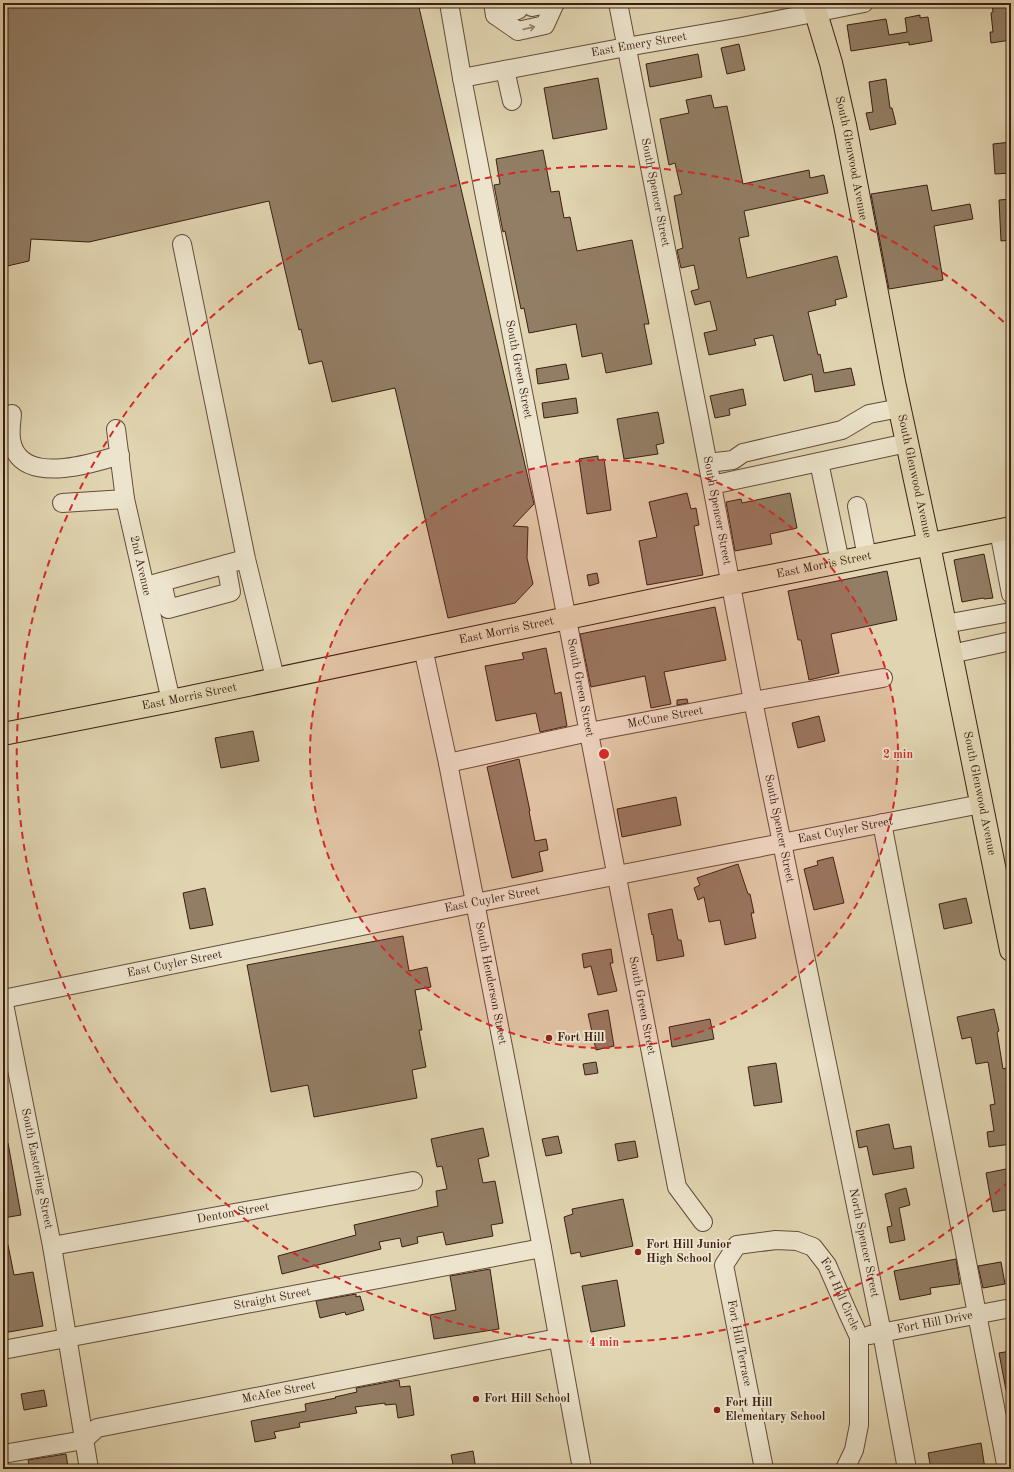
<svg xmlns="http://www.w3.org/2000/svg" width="1014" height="1472" font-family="'Old Standard TT',serif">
<rect width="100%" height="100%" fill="#e1d5b1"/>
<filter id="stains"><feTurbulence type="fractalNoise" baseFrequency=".005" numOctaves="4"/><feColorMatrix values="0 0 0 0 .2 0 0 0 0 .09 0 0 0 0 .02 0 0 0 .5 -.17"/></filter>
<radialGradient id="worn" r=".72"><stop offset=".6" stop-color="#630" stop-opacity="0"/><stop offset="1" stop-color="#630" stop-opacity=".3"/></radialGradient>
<path fill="#927e65" stroke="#3c1f13" d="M3,3h415l116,501 -21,22 15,1 -1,31 6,26 -18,19 -67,15 -53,-230 -63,14 -10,-41 -13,3 -8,-35 -2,1 -30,-129 -180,41 -58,-3 -2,22 -26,6z
M996,3h15v37l-20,3 -1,-11h3l-2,-19 2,-1 -1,-8z
M920,15v3l8,-1 4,24 -23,4v-3l-58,9 -4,-26 39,-6 3,16 18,-3 -2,-14z
M739,44l6,26 -18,4 -6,-26z
M698,54l4,23 -52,10 -4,-23z
M598,78l9,51 -54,10 -9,-51z
M886,79l4,29h2l4,16 -26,6 -4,-17 7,-1 -4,-30z
M711,95l3,13 13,-2 16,78 66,-14 1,8 14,-3 4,18 -84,18 5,25 -10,2 8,40 90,-22 10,41 -12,3 1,5 -28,7 10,43 2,-1 4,19 27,-5 4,17 -40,7 -3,-18 -28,7 -11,-46 -19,4 2,6 -47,10 -5,-22 13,-3 -7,-29 -15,4 -4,-14 8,-2 -5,-24 -13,3 -4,-18 6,-2 -9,-52 8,-2 -7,-31 -6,2 -9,-46 29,-6 -3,-13z
M1011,142v31l-16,1 -2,-30z
M543,150l8,42 8,-1 5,27 6,-1 7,34 55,-11 17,84h-5l8,40 -46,9 -4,-20 -20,4 -6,-33 -47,9 -5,-25 -3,1 -16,-78 -2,1 -9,-47 6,-1 -4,-25z
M927,185l5,26 38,-7 3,15 -39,7 9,54 -54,9 -18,-95z
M1011,199v41l-10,1 -2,-41z
M566,364l3,15 -31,5 -2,-15z
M743,389l3,16 -17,4 1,6 -15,3 -5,-22z
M576,398l2,15 -34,5 -2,-15z
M658,412l6,31 -8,2 2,9 -34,5 -7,-40z
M598,456v4l6,-1 7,51 -24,4 -8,-55z
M687,493l4,16 5,-1 3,17 -5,1 9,49 -56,10 -8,-44 18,-4 -8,-35z
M790,493l7,35 -27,6 2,10 -37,7 -9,-49 15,-3 1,4z
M984,554l9,44 -9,1 -1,-1 -21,4 -8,-42z
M887,571l10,49 -66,14 8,39 -30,7 -8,-40h-3l-10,-49z
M597,573l2,10 -10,3 -2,-11z
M715,607l11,53 -62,12 7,32 -20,4 -6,-32 -54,11 -11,-53z
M546,648l9,46 6,-2 6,34 -27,6 -4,-19 -40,8 -11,-55 39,-7 -2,-6z
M687,699l1,4 -11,2v-5z
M819,716l6,25 -27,7 -6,-25z
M253,731l6,30 -38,7 -6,-30z
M519,759l11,52h-1l6,30 11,-2 2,11 -9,2 4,19 -31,7 -25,-111z
M676,797l5,28 -59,12 -5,-28z
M833,857l11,46 -30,7 -10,-41 14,-4 -1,-4z
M738,864l10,30h2l4,19h-3l5,25 -31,7 -5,-25 -11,2 -5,-25 -6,3 -4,-12 6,-3 -3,-7z
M205,888l8,37 -23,4 -7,-36z
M966,898l6,25 -28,6 -5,-25z
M672,909l6,31h3l3,16 -27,5 -4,-27 -1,1 -4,-21z
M403,936l6,35 18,-4 4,20 -16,3 7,40h-3l7,37 -14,3 5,28 -103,19 -6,-32 -37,7 -24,-127z
M611,949l2,14h-3l7,28 -19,4 -7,-29 -7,2 -2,-14z
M994,1009l5,22 -2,1 6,37 3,-1 3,19h-3l5,28v29l-22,3 -2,-15 7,-1 -4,-26 5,-1 -7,-42 -12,2 -5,-27 -9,2 -5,-22z
M608,1010l6,36 -18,4 -8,-36z
M710,1019l4,20 -42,8 -3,-20z
M596,1062l2,11 -13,2 -2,-11z
M776,1063l6,39 -28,4 -6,-39z
M889,1124l5,25 17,-3 3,22 -41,7 -6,-29 -8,2 -3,-17z
M483,1128l6,28 -11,3 5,24 12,-2 8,42 -12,2 2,11 -47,9 -3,-13 -26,5 1,6 -16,4 -2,-9 -21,4 2,7 -99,25 -4,-18 78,-21 -2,-10 84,-19 -2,-15 11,-2 -5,-23 -5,1 -6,-28z
M558,1136l4,17 -16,3 -4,-17z
M635,1141l3,16 -20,4 -3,-17z
M3,1143h5l13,72 -18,3z
M1011,1168v41l-18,3 -7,-39z
M906,1188l4,17 -11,3 6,32 -15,3 -3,-16 5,-1 -7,-32z
M623,1199l10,47 -52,11 -1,-5 -9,2 -7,-37 9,-3 -1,-5z
M3,1245h5l6,30 19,-3 10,54 -40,7z
M956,1259l4,25 -30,4 1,6 -31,6 -6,-29z
M1001,1262l4,22 -22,4 -5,-22z
M490,1269l9,60 -65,10 -4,-24 26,-5 -6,-34z
M617,1280l8,46 -34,6 -9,-46z
M356,1294v3l4,-1 4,14 -18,5 -1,-3 -25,6 -4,-17z
M1011,1351v38l-5,1 -7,-37z
M399,1380l1,7 10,-1 4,29 -16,3 -2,-14 -11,1v-2l-30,4 2,6 -58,10 1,4 -26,5 2,6 -21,4 -4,-21 55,-10 -1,-7 31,-6 -1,-1 22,-5 -1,-4z
M44,1390l3,16 -23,4 -3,-16z
M981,1443l4,26h-54l-3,-16z
M473,1451l3,18h-22l-3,-14z
M66,1454l2,13 -8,2h-30l-2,-9z"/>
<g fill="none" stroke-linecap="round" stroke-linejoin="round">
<defs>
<g id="minor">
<path id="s1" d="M449,3l13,75 215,1109 26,35"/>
<path d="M493,3l2,12 23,16 27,-6 10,-22"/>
<path id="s2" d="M618,3l82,420 53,278 129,632 25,136"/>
<path d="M532,7l18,-4"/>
<path d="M495,15l23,-5"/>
<path d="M505,70l7,31"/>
<path id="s3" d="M462,78l164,-31 116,-20 122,-24"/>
<path d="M182,244l64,315 29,119"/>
<path d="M12,414c-1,12 -4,27 4,39 18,29 78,10 104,2"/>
<path id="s4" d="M116,429l9,70 46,202"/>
<path d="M819,462l21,100"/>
<path d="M708,463l25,-3 10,-7 99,-23 27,-16 31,-6"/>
<path d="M712,485l195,-42"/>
<path d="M62,503l63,-4"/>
<path d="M857,506l10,51"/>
<path d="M999,531l12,63"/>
<path d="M162,582l6,27 63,-17 -5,-28"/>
<path d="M150,585l88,-24"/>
<path d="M945,624l66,-12"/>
<path id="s5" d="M423,648l25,115 94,485 40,221"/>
<path d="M951,654l60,-13"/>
<path id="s6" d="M448,763l141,-31 164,-31 130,-23"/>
<path d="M882,823l125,646"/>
<path id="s7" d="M3,999l472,-96 506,-99"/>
<path id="s8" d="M3,999l49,247 37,223"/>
<path id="s9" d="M52,1246l361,-65"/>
<path id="s10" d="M870,1335l141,-27"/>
<path id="s11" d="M3,1350l539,-102"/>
<path id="s12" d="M3,1454l81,-14 13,-12 461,-90"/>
<path id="s13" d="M764,1469l-40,-204 13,-20 39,-5 21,1 16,6 14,18 20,46 12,26v88l-5,25 -9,19"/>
</g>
<g id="major">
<path id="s14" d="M813,3l18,60 14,62 49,257 35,163 82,405"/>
<path id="s15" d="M3,734l168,-33 559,-117 281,-56"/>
</g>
</defs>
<use href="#minor" stroke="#654c3a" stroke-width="20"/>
<use href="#major" stroke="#3c1f13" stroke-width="24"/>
<use href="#minor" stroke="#ece4cc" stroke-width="18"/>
<use href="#major" stroke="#e1d5b1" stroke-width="22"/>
</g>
<defs><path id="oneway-shaft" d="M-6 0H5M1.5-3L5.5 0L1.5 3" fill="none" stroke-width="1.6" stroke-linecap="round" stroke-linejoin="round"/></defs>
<use stroke="#948270" href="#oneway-shaft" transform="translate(529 28) rotate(-13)"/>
<circle cx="604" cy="754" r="294" fill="#d62828" fill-opacity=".12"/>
<g fill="none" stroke="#d62828" stroke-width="2" stroke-dasharray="7 5">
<circle cx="604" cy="754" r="294"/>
<path d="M1009 1181A588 588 0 1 1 1009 327"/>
</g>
<g fill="#8f2418" stroke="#ece4cc" stroke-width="1.5">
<circle cx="549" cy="1038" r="4"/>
<circle cx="638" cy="1252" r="4"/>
<circle cx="476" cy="1399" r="4"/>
<circle cx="717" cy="1410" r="4"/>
</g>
<g text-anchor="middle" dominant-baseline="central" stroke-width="4" stroke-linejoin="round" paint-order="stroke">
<g font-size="12" fill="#3c1f13" stroke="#ece4cc">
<text stroke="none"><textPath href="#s3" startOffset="180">East Emery Street</textPath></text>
<text stroke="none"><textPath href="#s14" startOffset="160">South Glenwood Avenue</textPath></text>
<text stroke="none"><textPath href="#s2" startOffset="193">South Spencer Street</textPath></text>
<text stroke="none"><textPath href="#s1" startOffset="373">South Green Street</textPath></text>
<text stroke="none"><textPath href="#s14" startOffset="484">South Glenwood Avenue</textPath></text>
<text stroke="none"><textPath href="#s2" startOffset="517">South Spencer Street</textPath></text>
<text stroke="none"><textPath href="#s4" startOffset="139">2nd Avenue</textPath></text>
<text stroke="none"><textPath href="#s15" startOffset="838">East Morris Street</textPath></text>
<text stroke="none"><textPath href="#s15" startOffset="514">East Morris Street</textPath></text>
<text stroke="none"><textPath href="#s1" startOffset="697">South Green Street</textPath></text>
<text stroke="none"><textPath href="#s15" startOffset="190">East Morris Street</textPath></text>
<text stroke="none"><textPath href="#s6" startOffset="222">McCune Street</textPath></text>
<text stroke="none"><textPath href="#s14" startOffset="808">South Glenwood Avenue</textPath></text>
<text stroke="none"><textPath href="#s2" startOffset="841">South Spencer Street</textPath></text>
<text stroke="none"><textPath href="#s7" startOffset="859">East Cuyler Street</textPath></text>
<text stroke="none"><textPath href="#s7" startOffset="499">East Cuyler Street</textPath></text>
<text stroke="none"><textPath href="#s7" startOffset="175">East Cuyler Street</textPath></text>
<text stroke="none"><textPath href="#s5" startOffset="342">South Henderson Street</textPath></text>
<text stroke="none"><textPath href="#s1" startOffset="1021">South Green Street</textPath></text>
<text stroke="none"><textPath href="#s8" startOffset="173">South Easterling Street</textPath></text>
<text stroke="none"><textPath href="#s9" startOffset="184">Denton Street</textPath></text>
<text stroke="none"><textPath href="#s2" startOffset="1264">North Spencer Street</textPath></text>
<text stroke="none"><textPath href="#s13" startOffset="364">Fort Hill Circle</textPath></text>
<text stroke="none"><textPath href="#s11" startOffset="274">Straight Street</textPath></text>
<text stroke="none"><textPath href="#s10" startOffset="66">Fort Hill Drive</textPath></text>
<text transform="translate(739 1343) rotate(79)">Fort Hill Terrace</text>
<text stroke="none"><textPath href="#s12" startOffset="285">McAfee Street</textPath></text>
</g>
<g font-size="12" font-weight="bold" fill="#3c1f13" stroke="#ece4cc" text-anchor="start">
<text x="557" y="1038">Fort Hill</text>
<text x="646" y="1245">Fort Hill Junior<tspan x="646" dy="14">High School</tspan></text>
<text x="484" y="1399">Fort Hill School</text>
<text x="725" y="1403">Fort Hill<tspan x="725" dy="14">Elementary School</tspan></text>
</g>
</g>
<circle cx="604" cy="754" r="6" fill="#d62828" stroke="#ece4cc" stroke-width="2"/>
<g font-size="12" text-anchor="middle" font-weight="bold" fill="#d62828" stroke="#ece4cc" stroke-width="4" stroke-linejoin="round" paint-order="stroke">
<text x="898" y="758">2 min</text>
<text x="604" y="1346">4 min</text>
</g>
<rect width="1014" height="1472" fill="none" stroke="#e1d5b1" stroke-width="16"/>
<rect x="4" y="4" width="1006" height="1464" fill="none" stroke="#3c1f13" stroke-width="2"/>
<rect x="8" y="8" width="998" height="1456" fill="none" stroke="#3c1f13"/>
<rect width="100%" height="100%" filter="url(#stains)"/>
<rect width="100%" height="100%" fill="url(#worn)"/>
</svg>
